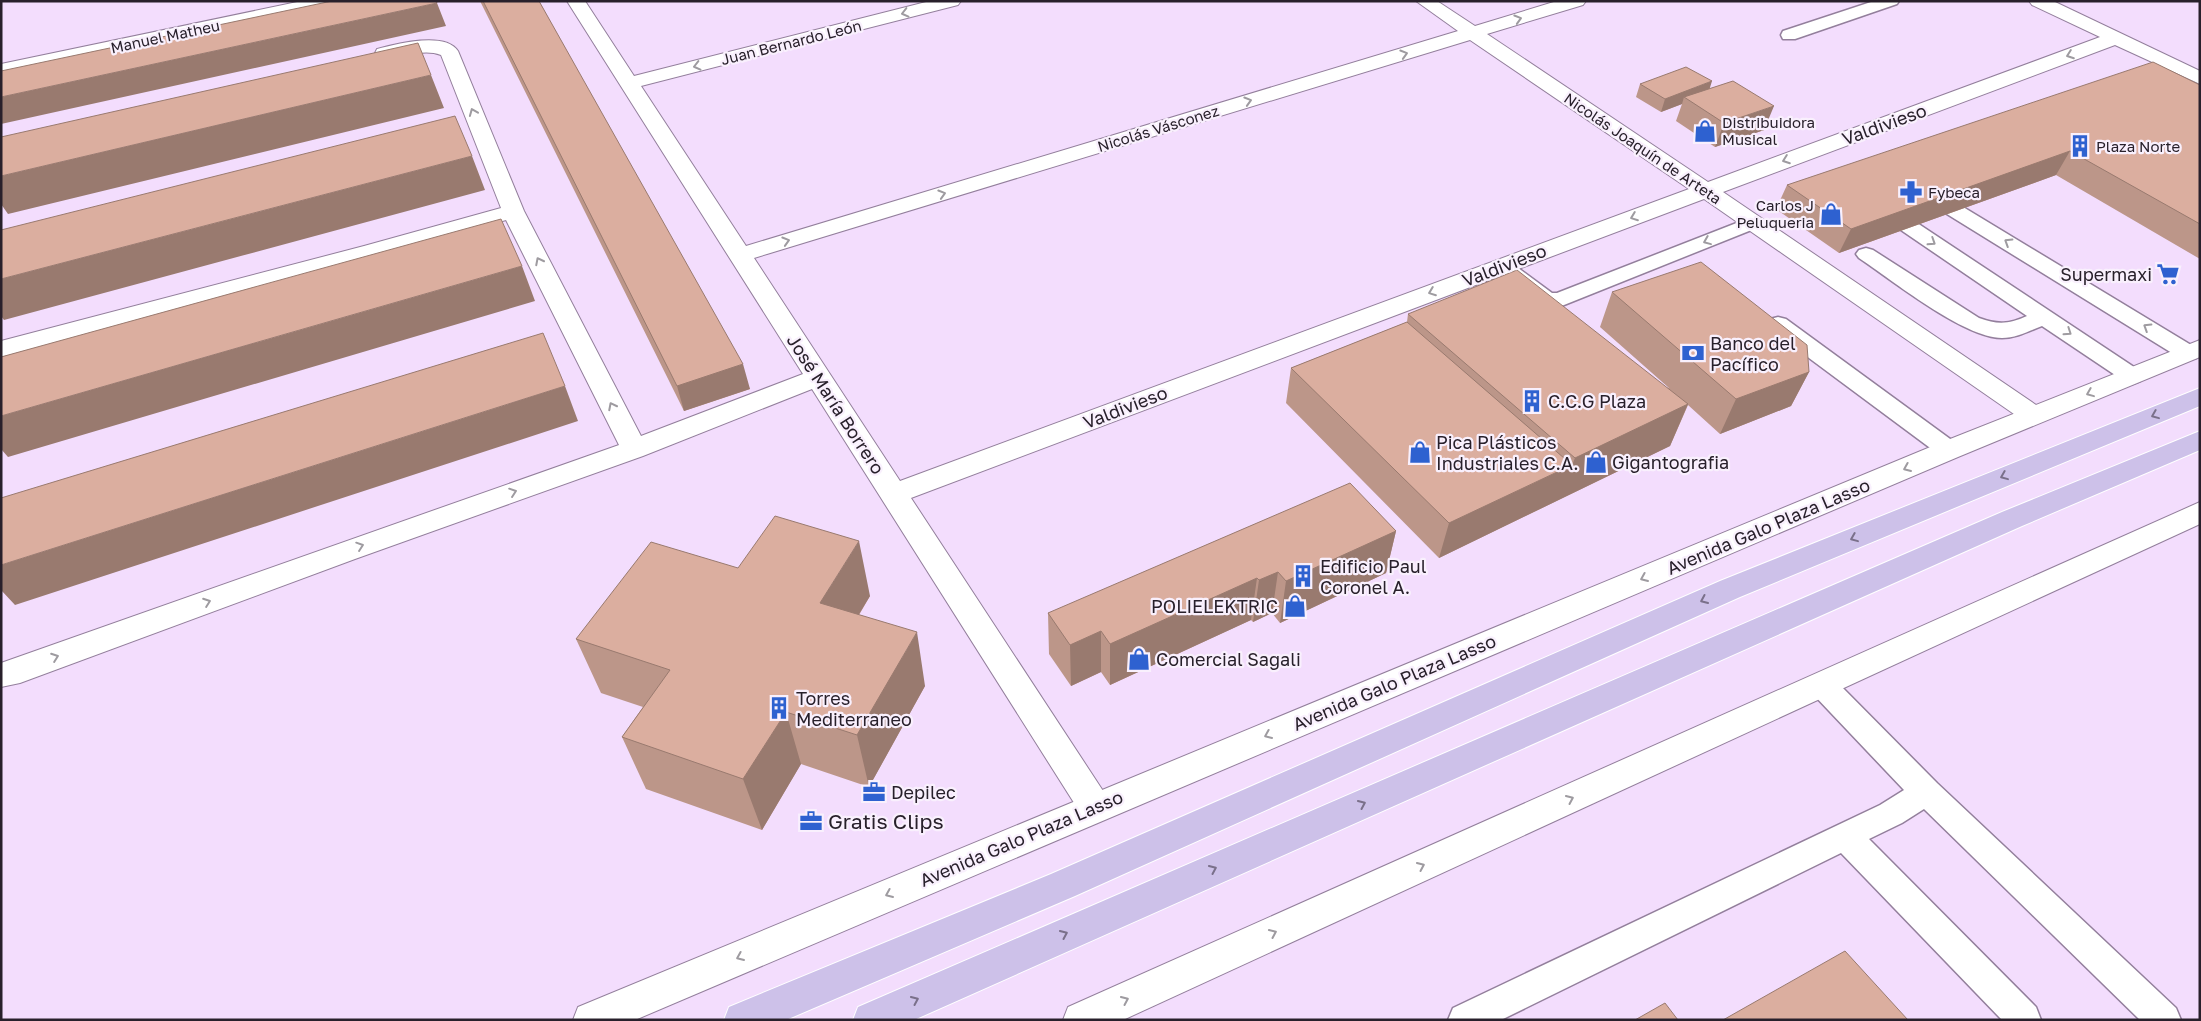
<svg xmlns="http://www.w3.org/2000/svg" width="2201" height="1021" font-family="'Golos Text',sans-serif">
<rect width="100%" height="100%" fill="#f3ddfd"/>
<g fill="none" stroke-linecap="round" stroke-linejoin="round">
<defs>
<path id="lane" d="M1874,1h25l-2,3 -102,35h-12l-2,-4 2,-4z
M1928,188l7,2 261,158 3,5 -3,5 -8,2 -8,-2 -259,-160 -3,-4 3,-4z
M1883,203l7,2 250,166 3,5 -3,5 -8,3 -8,-3 -82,-55c-13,5 -26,12 -40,12 -38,0 -110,-58 -143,-80l-3,-4 3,-4 7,-2 7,2 106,68c19,7 30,6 48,-2l-151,-103 -3,-4 3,-4z
M1752,217l7,2 3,4 -3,4 -200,80 -21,-3 -45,-38 3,-4 7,-2 7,2 42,31h5z
M1778,317l8,2 171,125 4,6 -4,6 -8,2 -8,-2 -171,-127 -3,-5 3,-5z
M1822,674l10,3 105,106 239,225 5,12h-41l-216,-211 -22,14 -33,16 167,168 5,13h-39l-161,-167 -340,167h-53l5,-12 427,-203 24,-15 -92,-97 -4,-8 4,-8z"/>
<path id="street" d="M302,1h36l-3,4 -6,1 -328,70v-12z
M567,1h18l49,75 296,-75h31l-3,4 -317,81 105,160 712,-215 -42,-30h21l38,25 82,-25h29l-3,4 -96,29 221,148 392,-145 -68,-32 -3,-4h24l147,70v13l-85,-39 -392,147 319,217 4,6 -4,6 -9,3 -9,-3 -320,-222 -793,299 196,299 5,10 -5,10 -12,5 -12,-5 -271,-428 -169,67 -288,103 -335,124 -19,4v-24l618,-218 -113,-225 -126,36 -379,101v-16l363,-95 137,-38 -60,-153c-23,-8 -43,7 -64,2l-2,-4 2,-4c19,-5 68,-18 81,2l66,160 117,225 162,-62zM1470,40l219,149 -789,292 -146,-223z"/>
<path id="secondary" d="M2200,340v17l-242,100 -1323,563h-62l5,-13 1362,-564z
M2200,502v22l-1077,496h-60l5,-13z"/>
<path id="primary" d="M2200,388v18l-460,191 -665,299 -289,124h-62l5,-13 322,-133 669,-293z
M2200,431v19l-178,76 -1108,494h-61l5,-13 1144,-495z"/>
</defs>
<use href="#lane" stroke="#937f9c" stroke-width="3"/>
<use href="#street" stroke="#937f9c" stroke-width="2"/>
<use href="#secondary" stroke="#937f9c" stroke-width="2"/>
<use href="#primary" stroke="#fff" stroke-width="2"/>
<use href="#lane" fill="#fff" fill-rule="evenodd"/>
<use href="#street" fill="#fff" fill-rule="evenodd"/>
<use href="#secondary" fill="#fff" fill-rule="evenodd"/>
<use href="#primary" fill="#cdc1e9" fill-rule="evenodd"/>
</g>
<path fill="#bc9689" d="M480,1h59l211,388 -66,22z
M1640,84l69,5 55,41 -49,17 -39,-26 6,-17 -21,8 -25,-15z
M2200,85v174l-144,-84 -217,78 -63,-44 11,-24z
M1612,292l197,80 -18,34 -71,28 -32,-29 -18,41 -231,112 -153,-155 5,-35 116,-46 1,-8 261,74 -69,-61z
M1396,531l-10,42 -106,50 -8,-10 -19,9 -2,-2 -141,65 -9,-13 -30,14 -22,-32 -1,-41z
M738,568l132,28 -11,19 66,71 -56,101 -68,-23 -39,66 -116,-41 -24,-52 21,-30 -42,-14 -25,-54z"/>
<path fill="#997a6f" d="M437,3l9,23 -445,98v-27z
M431,75l13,33 -436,106 -7,-10v-28z
M1712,81l-4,13 -24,3 -2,7 -21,8 4,-13z
M1774,106l-10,24 -49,17 9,-24z
M2070,151l-14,24 -217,78 12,-24z
M472,156l13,34 -481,130 -3,-4v-37z
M522,266l13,35 -527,156 -7,-8v-33z
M743,364l7,25 -66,22 -7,-25z
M1809,372l-18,34 -71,28 16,-35z
M565,386l13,35 -563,184 -14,-15v-25z
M1688,404l-18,42 -231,112 10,-35 123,-58 3,-7z
M1396,531l-10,42 -106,50 6,-42z
M859,541l11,55 -37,61 -13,-54z
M1278,572l-6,41 -19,9 6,-42z
M1257,578l-6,42 -141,65v-41z
M1101,631v41l-30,14 -1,-41z
M917,632l8,54 -56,101 -12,-52z
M786,712l15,52 -39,66 -19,-51z"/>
<path fill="#dbae9f" stroke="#997a6f" d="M332,1h104l1,2 -436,94v-26z
M483,1h56l204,363 -66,22z
M418,43l13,32 -430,101v-39z
M2153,62l47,23v139l-130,-73 -219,78 -64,-44z
M1686,67l26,14 -47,18 -25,-15z
M1733,81l41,25 -50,17 -40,-26z
M455,116l17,40 -471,123v-49z
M501,219l21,47 -521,150v-59z
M1701,262l106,83 2,27 -73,27 -124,-107z
M1517,270l171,134 -113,54 -167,-144z
M1407,322l165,143 -123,58 -158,-155z
M543,333l22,53 -564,179v-67z
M1350,483l46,48 -110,50 -8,-9 -19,8 -2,-2 -147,66 -9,-13 -31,14 -22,-32z
M775,516l84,25 -39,62 97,29 -60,103 -71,-23 -43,67 -121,-42 48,-67 -94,-31 75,-97 87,26z
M1845,951l63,69h-185z
M1665,1003l13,17h-43z"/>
<defs><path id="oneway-chevron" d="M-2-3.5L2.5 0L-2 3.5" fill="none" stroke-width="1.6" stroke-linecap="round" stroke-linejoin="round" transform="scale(1.25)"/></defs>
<g stroke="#9e9ba0">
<use href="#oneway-chevron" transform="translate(905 13) rotate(166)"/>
<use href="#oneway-chevron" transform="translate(1518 19) rotate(-17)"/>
<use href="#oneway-chevron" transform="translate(1404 54) rotate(-17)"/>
<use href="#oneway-chevron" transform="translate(2070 55) rotate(160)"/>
<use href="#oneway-chevron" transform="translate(697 66) rotate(166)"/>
<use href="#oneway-chevron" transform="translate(1248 101) rotate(-17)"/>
<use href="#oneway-chevron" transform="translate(473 112) rotate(-112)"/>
<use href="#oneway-chevron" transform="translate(1786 160) rotate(160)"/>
<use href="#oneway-chevron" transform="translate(942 194) rotate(-17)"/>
<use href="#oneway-chevron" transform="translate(1634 217) rotate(159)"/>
<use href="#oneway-chevron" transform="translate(786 241) rotate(-17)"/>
<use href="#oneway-chevron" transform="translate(1707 241) rotate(158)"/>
<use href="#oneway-chevron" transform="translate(1932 242) rotate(33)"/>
<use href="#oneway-chevron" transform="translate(2008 242) rotate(-148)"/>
<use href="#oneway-chevron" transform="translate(539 261) rotate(-117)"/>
<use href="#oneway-chevron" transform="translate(1432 292) rotate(159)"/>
<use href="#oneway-chevron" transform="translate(2147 327) rotate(-148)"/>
<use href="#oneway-chevron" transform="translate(2068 332) rotate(34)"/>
<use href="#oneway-chevron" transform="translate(2090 393) rotate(158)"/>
<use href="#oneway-chevron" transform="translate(612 406) rotate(-117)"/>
<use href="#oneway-chevron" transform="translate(1907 468) rotate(157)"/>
<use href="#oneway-chevron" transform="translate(513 492) rotate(-19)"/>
<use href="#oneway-chevron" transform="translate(360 546) rotate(-19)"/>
<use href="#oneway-chevron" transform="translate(1644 578) rotate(157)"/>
<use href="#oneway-chevron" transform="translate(207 602) rotate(-20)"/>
<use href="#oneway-chevron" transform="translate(55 657) rotate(-20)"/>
<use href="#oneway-chevron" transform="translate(1268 735) rotate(157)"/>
<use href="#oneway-chevron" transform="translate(1570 799) rotate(-24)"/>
<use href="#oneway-chevron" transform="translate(1421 866) rotate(-24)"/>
<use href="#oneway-chevron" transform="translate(889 894) rotate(157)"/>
<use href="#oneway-chevron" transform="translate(1273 933) rotate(-24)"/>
<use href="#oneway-chevron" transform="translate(740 957) rotate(157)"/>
<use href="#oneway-chevron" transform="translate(1125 1000) rotate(-24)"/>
</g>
<g stroke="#7a708a">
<use href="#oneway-chevron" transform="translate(2155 415) rotate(158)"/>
<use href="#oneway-chevron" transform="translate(2004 476) rotate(158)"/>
<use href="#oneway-chevron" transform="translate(1854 538) rotate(158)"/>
<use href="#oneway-chevron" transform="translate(1704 600) rotate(156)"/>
<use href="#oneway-chevron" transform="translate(1362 804) rotate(-24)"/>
<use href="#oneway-chevron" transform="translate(1213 869) rotate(-24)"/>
<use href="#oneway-chevron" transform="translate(1064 934) rotate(-24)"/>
<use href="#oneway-chevron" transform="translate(915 1000) rotate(-24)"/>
</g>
<defs>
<symbol id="shop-bare" viewBox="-9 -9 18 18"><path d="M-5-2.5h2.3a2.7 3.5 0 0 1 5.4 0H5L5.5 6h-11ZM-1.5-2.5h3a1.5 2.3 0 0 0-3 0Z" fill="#2e61d0" stroke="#f9f0fd" stroke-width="2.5" paint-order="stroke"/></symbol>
<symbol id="building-bare" viewBox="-9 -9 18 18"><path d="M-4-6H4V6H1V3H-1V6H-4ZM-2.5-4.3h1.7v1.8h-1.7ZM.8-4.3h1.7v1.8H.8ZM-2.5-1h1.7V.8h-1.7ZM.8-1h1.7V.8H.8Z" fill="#2e61d0" stroke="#f9f0fd" stroke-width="2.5" paint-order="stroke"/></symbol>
<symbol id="pharmacy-bare" viewBox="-9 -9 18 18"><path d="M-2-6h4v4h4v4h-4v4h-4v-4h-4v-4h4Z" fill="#2e61d0" stroke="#f9f0fd" stroke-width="2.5" paint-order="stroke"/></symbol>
<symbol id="supermarket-bare" viewBox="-9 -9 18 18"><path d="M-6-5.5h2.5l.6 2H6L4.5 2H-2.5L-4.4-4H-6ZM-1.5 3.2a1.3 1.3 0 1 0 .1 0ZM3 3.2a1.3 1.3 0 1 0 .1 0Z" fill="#2e61d0" stroke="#f9f0fd" stroke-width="2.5" paint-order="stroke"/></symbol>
<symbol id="bank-bare" viewBox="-9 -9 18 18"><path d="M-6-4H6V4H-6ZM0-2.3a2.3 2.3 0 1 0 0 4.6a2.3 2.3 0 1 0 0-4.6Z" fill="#2e61d0" stroke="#f9f0fd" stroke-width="2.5" paint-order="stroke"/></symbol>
<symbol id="office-bare" viewBox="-9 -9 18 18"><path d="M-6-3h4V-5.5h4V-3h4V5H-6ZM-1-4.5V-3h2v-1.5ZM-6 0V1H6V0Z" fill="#2e61d0" stroke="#f9f0fd" stroke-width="2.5" paint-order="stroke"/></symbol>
</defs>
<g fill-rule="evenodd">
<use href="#shop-bare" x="1689" y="115" width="32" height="32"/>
<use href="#building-bare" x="2064" y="130" width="32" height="32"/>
<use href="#pharmacy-bare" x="1895" y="176" width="32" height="32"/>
<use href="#shop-bare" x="1815" y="198" width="32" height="32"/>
<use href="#supermarket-bare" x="2152" y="258" width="32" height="32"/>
<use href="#bank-bare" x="1677" y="337" width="32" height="32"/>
<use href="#building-bare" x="1516" y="385" width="32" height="32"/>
<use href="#shop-bare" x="1404" y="436" width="32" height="32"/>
<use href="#shop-bare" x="1580" y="446" width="32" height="32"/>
<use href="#building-bare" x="1287" y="560" width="32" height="32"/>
<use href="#shop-bare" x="1279" y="590" width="32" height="32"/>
<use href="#shop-bare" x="1123" y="643" width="32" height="32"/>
<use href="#building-bare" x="763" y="692" width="32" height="32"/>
<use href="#office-bare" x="858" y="776" width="32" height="32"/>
<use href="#office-bare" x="795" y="805" width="32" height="32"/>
</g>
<g text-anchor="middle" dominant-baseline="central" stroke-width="4.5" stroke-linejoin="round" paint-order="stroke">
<g font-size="15" fill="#28202b" stroke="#f9f0fd">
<text transform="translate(165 36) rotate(-12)">Manuel Matheu</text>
<text transform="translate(791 42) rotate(-14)">Juan Bernardo León</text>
<text transform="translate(1158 128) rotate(-17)">Nicolás Vásconez</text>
<text transform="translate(1643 148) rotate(34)">Nicolás Joaquín de Arteta</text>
</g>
<g font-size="15" fill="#28202b" stroke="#f9f0fd" text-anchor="start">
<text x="1722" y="122">Distribuidora<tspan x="1722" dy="17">Musical</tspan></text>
<text x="2096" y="146">Plaza Norte</text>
<text x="1928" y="192">Fybeca</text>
<text x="1814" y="205" text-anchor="end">Carlos J<tspan x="1814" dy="17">Peluqueria</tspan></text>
</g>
<g font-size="18" fill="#28202b" stroke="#f9f0fd">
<text transform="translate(1884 124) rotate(-20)">Valdivieso</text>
<text transform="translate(1504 265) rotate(-21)">Valdivieso</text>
<text transform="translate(836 404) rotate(57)">José María Borrero</text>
<text transform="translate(1125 407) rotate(-21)">Valdivieso</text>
<text transform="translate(1768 526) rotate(-23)">Avenida Galo Plaza Lasso</text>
<text transform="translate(1394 682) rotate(-23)">Avenida Galo Plaza Lasso</text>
<text transform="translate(1021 838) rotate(-23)">Avenida Galo Plaza Lasso</text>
</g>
<g font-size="18" fill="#28202b" stroke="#f9f0fd" text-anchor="start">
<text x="2152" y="274" text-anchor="end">Supermaxi</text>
<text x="1710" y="343">Banco del<tspan x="1710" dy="21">Pacífico</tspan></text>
<text x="1548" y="401">C.C.G Plaza</text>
<text x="1436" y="442">Pica Plásticos<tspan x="1436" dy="21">Industriales C.A.</tspan></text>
<text x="1612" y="462">Gigantografia</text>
<text x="1320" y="566">Edificio Paul<tspan x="1320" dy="21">Coronel A.</tspan></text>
<text x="1278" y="606" text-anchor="end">POLIELEKTRIC</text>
<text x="1156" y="659">Comercial Sagali</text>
<text x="796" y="698">Torres<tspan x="796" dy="21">Mediterraneo</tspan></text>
<text x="891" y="792">Depilec</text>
</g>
<g font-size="21" fill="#28202b" stroke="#f9f0fd" text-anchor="start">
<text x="828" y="821">Gratis Clips</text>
</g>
</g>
<rect width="2201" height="1021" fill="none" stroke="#28202b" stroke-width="5"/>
</svg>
